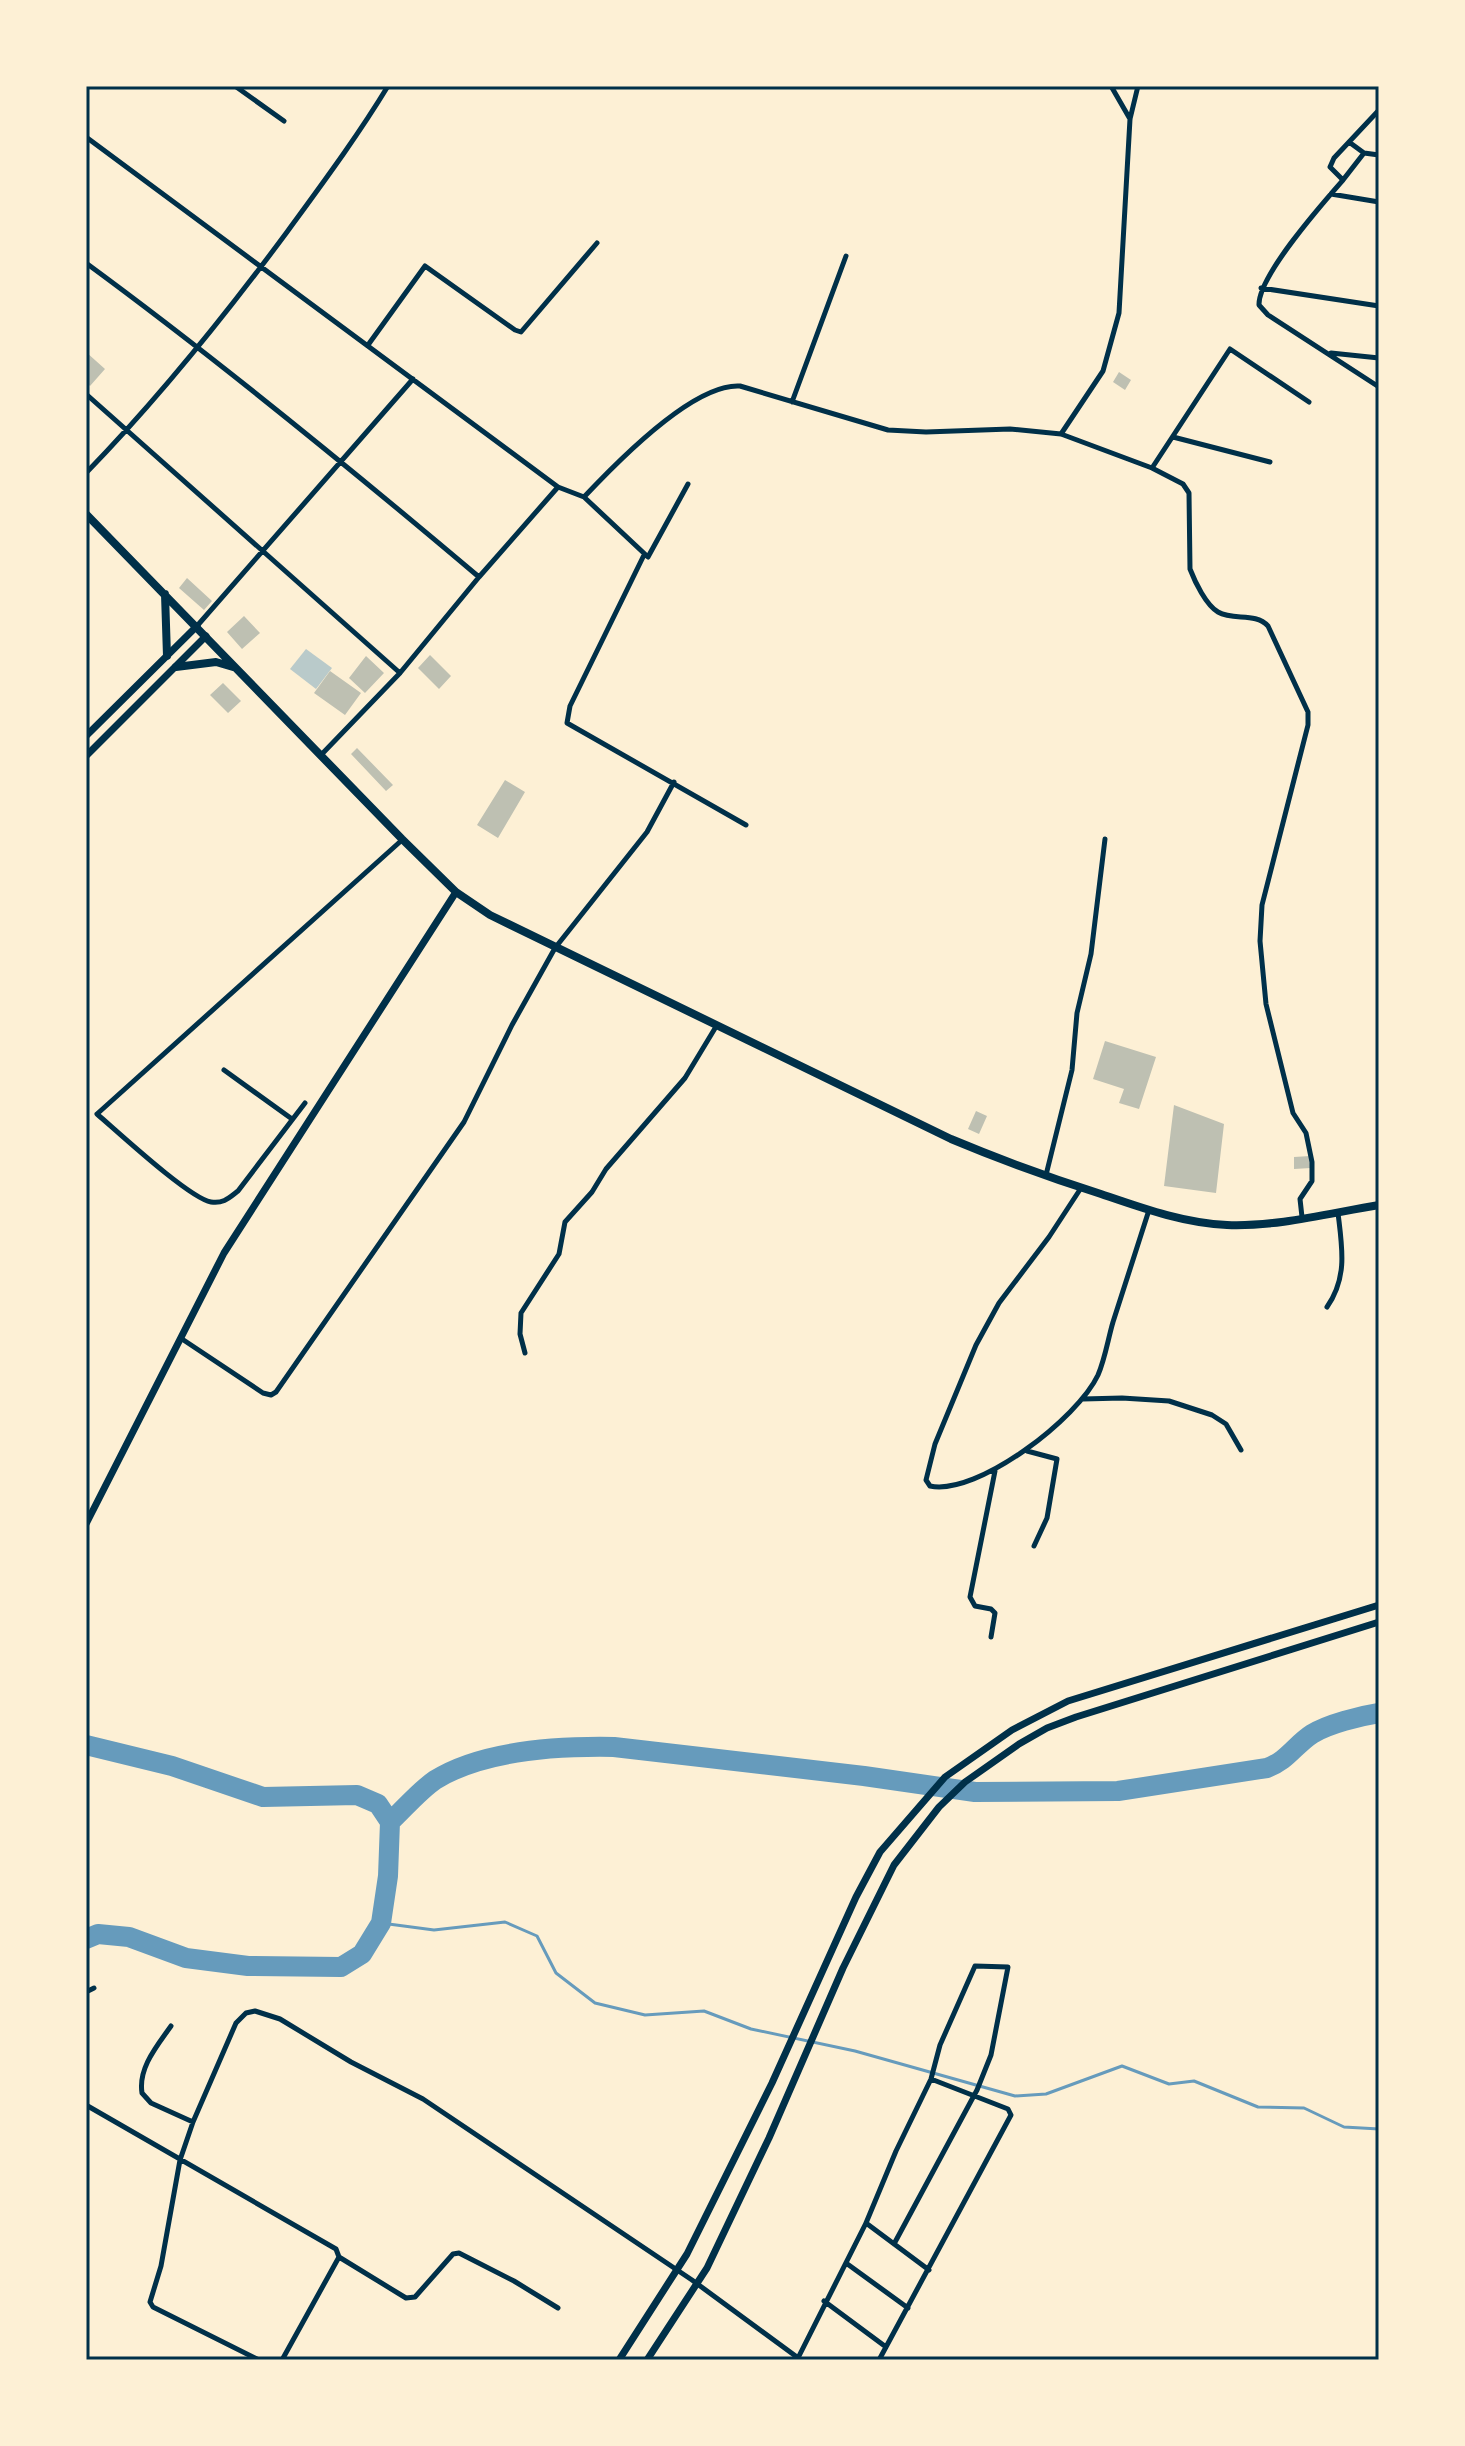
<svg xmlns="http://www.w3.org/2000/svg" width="1465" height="2446" font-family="Overpass,sans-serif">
<rect width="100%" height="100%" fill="#fdf0d5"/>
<path fill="#b9caca" d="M306,649l26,19 -16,21 -26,-20z"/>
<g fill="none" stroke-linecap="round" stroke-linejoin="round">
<path stroke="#669bbc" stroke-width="3" d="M381,1923l53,7 71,-8 32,14 19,37 39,30 50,12 59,-4 47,18 104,22 160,45 31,-2 76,-28 47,18 25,-3 64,26 46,1 40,19 35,2"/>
<path stroke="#669bbc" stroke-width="20" d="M86,1745l86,21 91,31 94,-2 21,9 12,18 -2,54 -7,47 -19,31 -21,13 -93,-1 -62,-8 -57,-21 -31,-3 -12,5
M390,1822c14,-13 29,-31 45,-42 48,-30 123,-34 179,-33l250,29 111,16 143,-1 149,-23c20,-7 28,-23 45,-34 16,-10 48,-18 67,-21"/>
</g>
<path fill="#bec0b2" d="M86,352l19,17 -15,17 -4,-4z
M1119,372l12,8 -6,10 -12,-8z
M187,578l25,23 -8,9 -25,-22z
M244,616l16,17 -18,16 -15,-17z
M430,655l21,21 -12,13 -21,-21z
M366,656l18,17 -19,20 -16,-15z
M330,671l31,22 -16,22 -31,-22z
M223,683l18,18 -13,12 -18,-18z
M357,748l36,37 -7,6 -35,-37z
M505,780l20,12 -27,46 -21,-13z
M1105,1041l51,16 -17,52 -20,-6 5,-14 -31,-10z
M1174,1105l50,19 -8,69 -52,-7z
M976,1111l11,5 -8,18 -11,-5z
M1310,1156l1,12 -17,1v-12z"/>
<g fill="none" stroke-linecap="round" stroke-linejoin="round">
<path stroke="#003049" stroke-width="5" d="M235,86l49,35
M1111,86l19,33
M1379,110l-45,48 -4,9 13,13c-21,24 -85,96 -84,125l9,10 111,72
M86,137l472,350
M1349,142l15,11 15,2
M1343,180l21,-27
M1331,194l48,8
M86,263c135,99 264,205 393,314
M1261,288l118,18
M368,345l57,-79 90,64 6,2 76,-89
M1331,353l48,5
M86,394l314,279
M792,402l54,-146
M1061,434l42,-63 16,-58 11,-194 8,-33
M1173,437l97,25
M1152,468l78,-119 79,53
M86,473c73,-75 138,-156 201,-241 35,-48 70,-95 101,-146
M584,497l64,60 40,-73
M644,555l-74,151 -3,17 179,102
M197,626l216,-247
M321,755l79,-82 79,-96 79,-90 26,10c31,-33 109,-114 156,-111l148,44 38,2 84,-3 51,5 91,34 31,16 6,9 1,76c5,13 16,36 28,43 16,9 37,0 50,14l40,86v13l-46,180 -2,36 6,63 27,109 13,20 6,29v19l-12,18 2,18
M224,1070l68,49
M305,1103l-67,88c-9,7 -15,13 -27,11 -22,-4 -93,-70 -114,-88l305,-274
M1046,1175l26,-105 5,-57 14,-59 14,-115
M1081,1188l-32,49 -50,66 -23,42 -41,99 -9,36 4,6c48,10 148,-68 168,-111 7,-16 10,-36 15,-53 12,-37 24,-75 36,-112
M1327,1307c21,-30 15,-60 11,-94
M182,1339l81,54 8,2 5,-3 188,-270 48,-97 43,-77 92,-116 27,-50
M525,1353l-5,-19 1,-21 38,-59 6,-32 27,-30 14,-23 79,-91 32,-53
M1083,1399l39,-1 47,3 43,14 14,9 15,26
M1027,1451l30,8 -10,59 -13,28
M991,1637l4,-24 -4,-4 -16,-3 -5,-9 25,-126
M86,1992l8,-4
M171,2026c-14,20 -33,42 -29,67l9,10 42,19
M86,2105l250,144 3,8 67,41 9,-1 38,-43 6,-1 55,28 44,27
M866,2223l63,47
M846,2263l62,45
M824,2301l62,46
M798,2358l68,-135 30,-72 35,-72 9,-34 35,-79 33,1 -17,88 -14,35 -83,154
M259,2360l-106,-53 -3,-5 11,-36 19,-106 13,-38 43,-99 10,-10 9,-2 25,8 71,43 72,37 269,181 109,80
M282,2360l57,-103
M879,2360l132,-245 -3,-6 -77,-30"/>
<path stroke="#003049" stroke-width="7" d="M86,736l111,-110
M86,756l120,-120
M86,1524l138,-271 232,-361
M619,2360l68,-106 85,-171 84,-186 24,-45 65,-75 67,-47 56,-29 311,-96
M647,2360l60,-92 62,-130 74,-170 51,-103 45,-58 26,-25 54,-38 28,-16 29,-11 303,-95"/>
<path stroke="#003049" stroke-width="8" d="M86,514l316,325 54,53 34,23 461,224c50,21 100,39 150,55 41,14 82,29 126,31 50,2 103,-12 152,-20
M165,594l2,62
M176,667l40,-5 17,5"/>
</g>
<rect width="1465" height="2446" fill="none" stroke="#fdf0d5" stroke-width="176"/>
<rect x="88" y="88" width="1289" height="2270" fill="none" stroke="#003049" stroke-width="3"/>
</svg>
